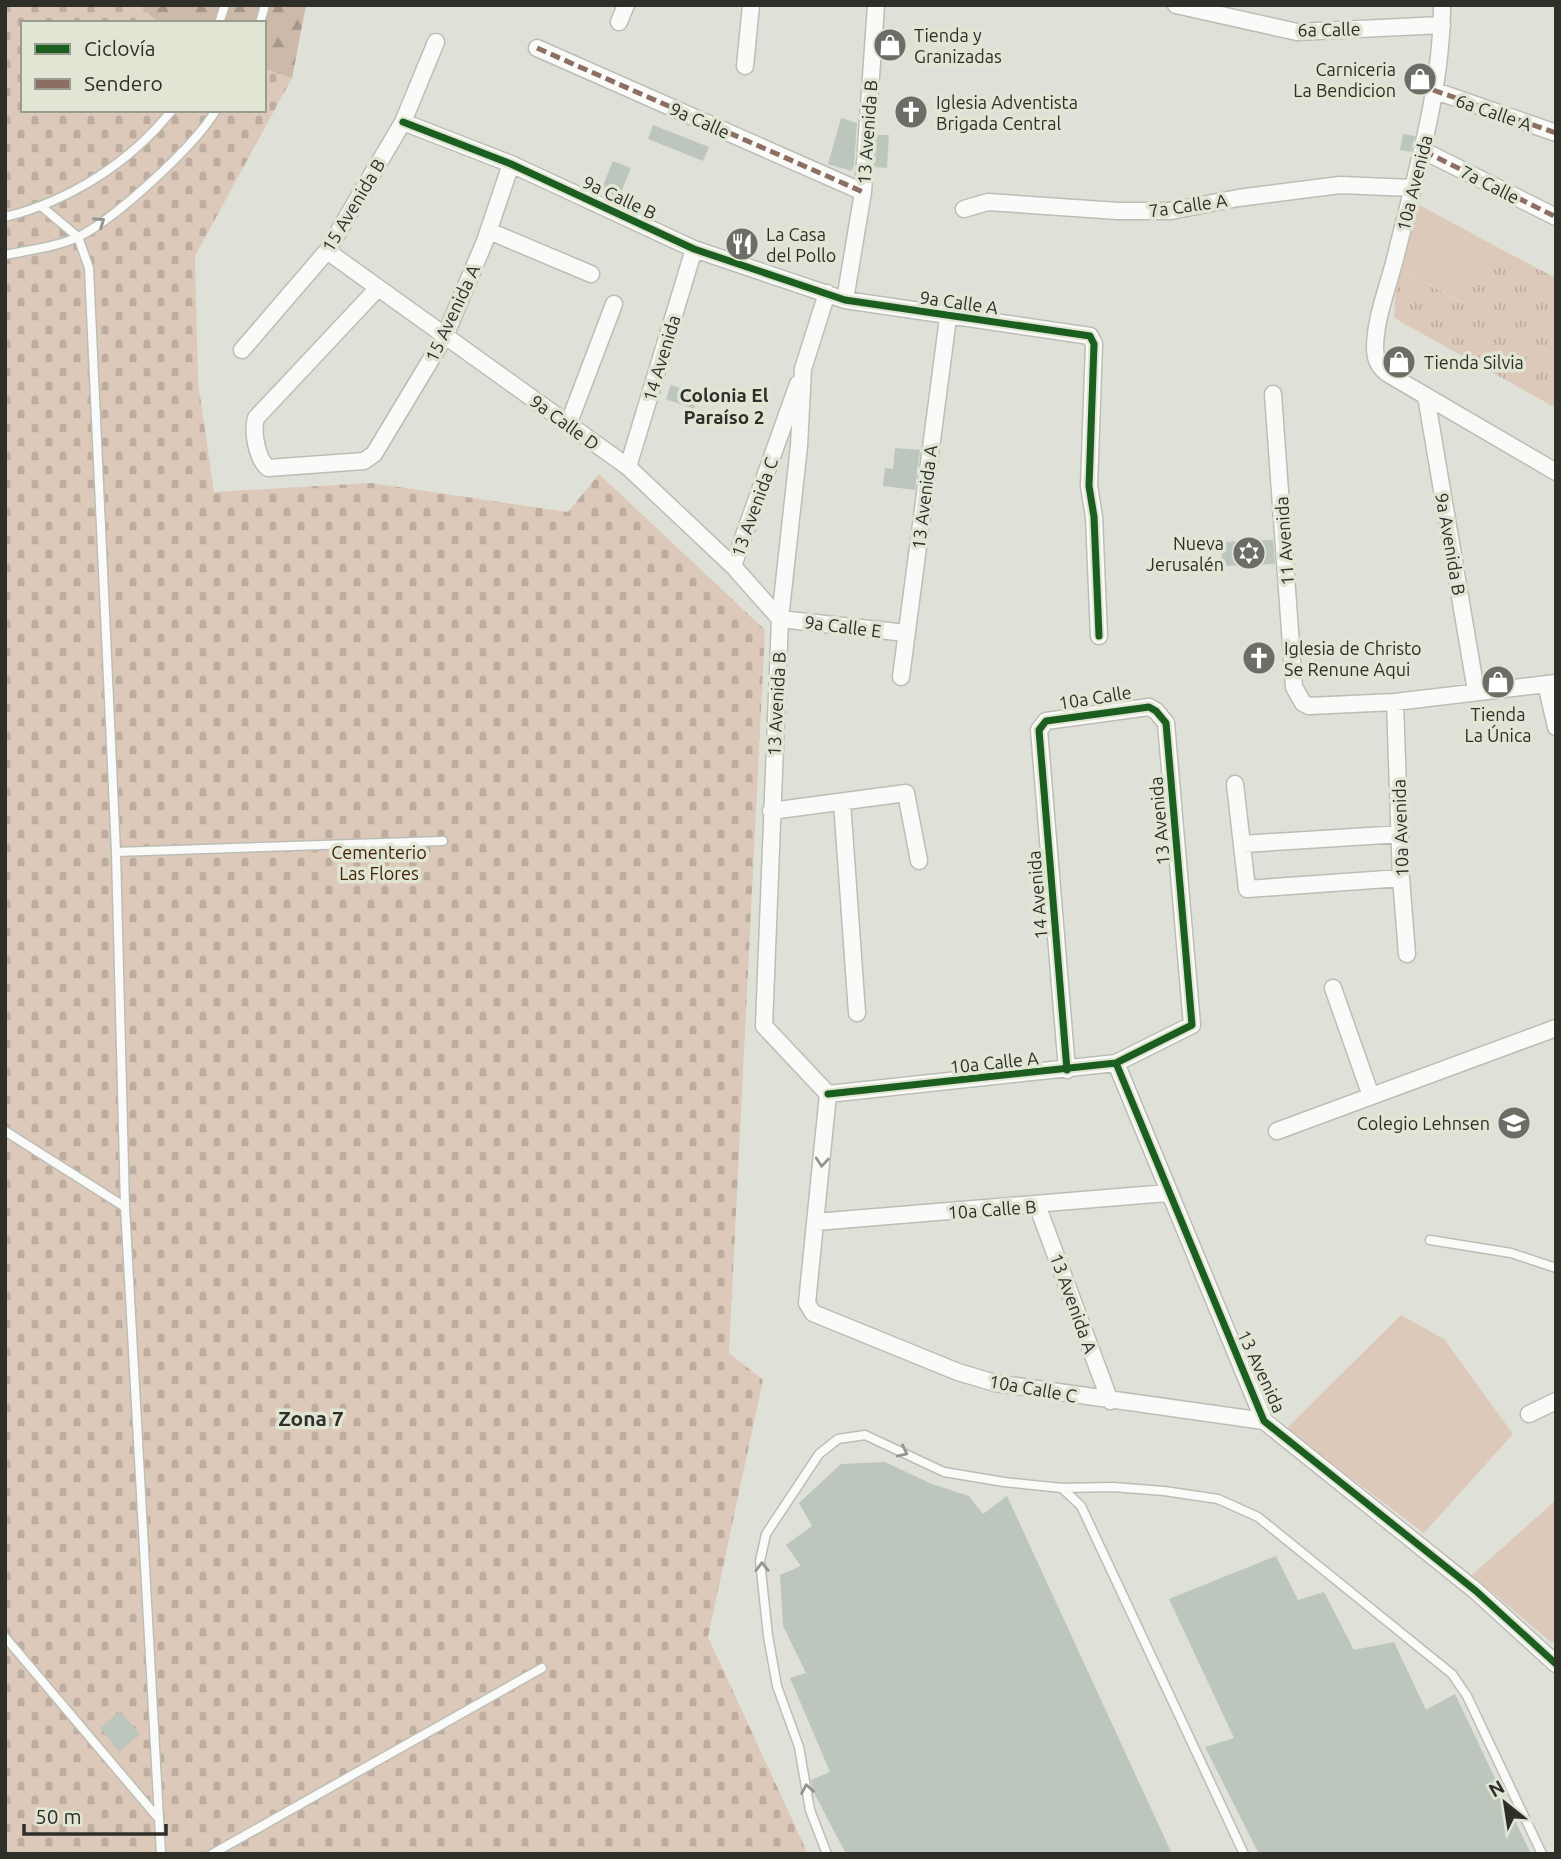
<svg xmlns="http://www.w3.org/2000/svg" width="1561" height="1859" font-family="Ubuntu,sans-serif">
<defs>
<pattern id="grass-tufts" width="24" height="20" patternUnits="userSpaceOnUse" patternTransform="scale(1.75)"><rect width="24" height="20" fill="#ddc9b9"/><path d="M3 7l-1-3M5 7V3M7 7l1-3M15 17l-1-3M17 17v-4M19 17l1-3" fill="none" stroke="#bead9f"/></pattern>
<pattern id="forest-firs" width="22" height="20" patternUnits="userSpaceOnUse" patternTransform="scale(1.75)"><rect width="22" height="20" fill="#ccb9a8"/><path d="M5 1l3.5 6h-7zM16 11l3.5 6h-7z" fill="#a69789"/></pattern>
<pattern id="cemetery-stones" width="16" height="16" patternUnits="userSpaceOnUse" patternTransform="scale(1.75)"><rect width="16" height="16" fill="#ddc9b9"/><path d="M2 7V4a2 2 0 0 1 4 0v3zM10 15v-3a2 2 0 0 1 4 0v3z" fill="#bead9f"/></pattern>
</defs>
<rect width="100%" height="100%" fill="#dfe1d8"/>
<path fill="url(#grass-tufts)" d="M1495,246l61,32v130l-162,-90 3,-51 65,36z"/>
<path fill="url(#forest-firs)" d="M139,5h167l-14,73 -28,-9v-46h-106z"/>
<path fill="url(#cemetery-stones)" d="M5,5h134l19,18h-135v87h241v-41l28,9 -97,178 3,126 16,110 157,-9 197,29 31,-38 166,156 -36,723 34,27 -55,257 100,217h-803z"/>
<path fill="#ddc9b9" d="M1414,202l81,44 -32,57 -66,-36z
M1401,1315l43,24 69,95 -89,99 -138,-104z
M1556,1500v139l-4,4 -80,-68z"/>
<path fill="#bdc6bc" d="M896,103l31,1 -1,18 -31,-2z
M841,118l16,5 -3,43 -3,5 -23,-7z
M653,125l56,22 -6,14 -55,-22z
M1403,134l12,2 -4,16 -11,-2z
M877,135h12l-2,33 -12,-1z
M613,161l18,7 -12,29 -18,-7z
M671,385l28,10 -5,14 -28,-10z
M895,448l25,2 -5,40 -32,-4 2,-18 8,1z
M1273,540l2,24 -53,2 -1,-24z
M1247,651h25v15h-25z
M885,1462l47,22 37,12 14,18 24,-18 165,358h-326l-33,-63 -2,-11 19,-8 -40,-94 16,-5 -23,-47 -3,-51 21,-9 -15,-21 26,-19 -13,-23 42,-39z
M1276,1556l22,44 26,-8 30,58 40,-8 32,68 29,-16 76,160h-272l-54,-107 29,-9 -65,-139z
M120,1711l20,23 -21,18 -19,-24z"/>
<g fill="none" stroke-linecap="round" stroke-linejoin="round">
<defs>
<path id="lane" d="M219,23l6,-18
M260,23l5,-18
M41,206l37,31 11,31 27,584 9,355 36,647
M5,217c65,-16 126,-55 167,-107
M5,255c23,-5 52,-8 73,-18 37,-18 117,-91 138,-127
M116,852l327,-11
M5,1131l120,76
M1430,1240l81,13 45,15
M1062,1488l19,18 163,348
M5,1637l154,182
M212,1854l330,-186
M827,1854l-17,-44 -11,-63 -22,-61 -9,-50 -8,-75 6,-27 53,-80 19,-15 27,-4 79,37 60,10 58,6 51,-1 51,4 54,8 40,18 194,157 15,22 75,158"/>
<path id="street" d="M1176,5l121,27 145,-7
M1442,5c0,86 -27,171 -47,254 -7,28 -20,60 -20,89 0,12 5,21 15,27l166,97
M619,22l7,-17
M537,48l326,144
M745,66l6,-61
M1433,90l123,43
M403,122l108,42 183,85 151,51 245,36 4,8 -5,142 5,31 5,119
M1424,151l132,66
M964,209l24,-7 130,9h53l67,-13 102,-13 72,3
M489,231l102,43
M327,251l301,216 105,99 47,53 126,14
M378,288l-122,130c-4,14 1,41 12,50l96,-7 10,-7 71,-118 40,-95 26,-77
M827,293l-24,76 -4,77 -19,173 -16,407 64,68
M845,300l18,-108 13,-187
M242,350l85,-99 76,-129 33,-80
M1273,394l21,293 9,16 6,3 86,-4 161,-19
M1426,396l50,295
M568,425l46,-121
M628,467l66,-218
M733,566l65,-182
M901,677l47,-359
M1546,684l10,43
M1395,702l6,176 6,76
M1235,784l12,105 154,-11
M842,802l15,211
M771,811l135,-18 13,68
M1242,844l159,-10
M1333,988l38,108
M1116,1063l148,358 212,170 80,73
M828,1094l288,-31 76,-38 -26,-302 -10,-12 -7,-4 -103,14 -7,9 28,340
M828,1094l-21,209 6,10 145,59 37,11 269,38
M1277,1131l279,-103
M1037,1205l73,196
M816,1222l351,-29
M1529,1414l27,-13"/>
</defs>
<use href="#lane" stroke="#bcbeb6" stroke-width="11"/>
<use href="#street" stroke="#bcbeb6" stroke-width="19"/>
<use href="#lane" stroke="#fafaf9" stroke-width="8"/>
<use href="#street" stroke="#fafaf9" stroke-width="16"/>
<path stroke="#8d6e63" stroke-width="5" stroke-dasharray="10 5" stroke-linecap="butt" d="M537,48l326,144
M1433,90l123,43
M1424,151l132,66"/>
<defs>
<path id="cycleway" d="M403,122l108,42 183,85 151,51 245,36 4,8 -5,142 5,31 5,119
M1116,1063l148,358 212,170 80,73
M828,1094l288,-31 76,-38 -26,-302 -10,-12 -7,-4 -103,14 -7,9 28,340"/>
</defs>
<use href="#cycleway" stroke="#e1e5d4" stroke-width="11"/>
<use href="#cycleway" stroke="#1b5e20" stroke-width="7"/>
</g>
<defs><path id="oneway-chevron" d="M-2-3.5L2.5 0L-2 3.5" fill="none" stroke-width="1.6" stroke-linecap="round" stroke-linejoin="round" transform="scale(1.75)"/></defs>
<g stroke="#949491">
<use href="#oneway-chevron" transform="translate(100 222) rotate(-35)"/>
<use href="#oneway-chevron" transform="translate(822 1162) rotate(95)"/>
<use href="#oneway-chevron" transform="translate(903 1452) rotate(25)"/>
<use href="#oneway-chevron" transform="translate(762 1567) rotate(-91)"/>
<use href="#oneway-chevron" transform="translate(807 1789) rotate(-100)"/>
</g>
<defs>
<symbol id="shop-disc" viewBox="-11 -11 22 22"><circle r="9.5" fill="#6c6d66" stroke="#e1e5d4"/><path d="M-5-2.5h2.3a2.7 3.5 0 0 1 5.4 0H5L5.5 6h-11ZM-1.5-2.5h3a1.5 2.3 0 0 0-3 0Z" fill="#fff"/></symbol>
<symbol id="church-disc" viewBox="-11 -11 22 22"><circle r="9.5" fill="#6c6d66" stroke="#e1e5d4"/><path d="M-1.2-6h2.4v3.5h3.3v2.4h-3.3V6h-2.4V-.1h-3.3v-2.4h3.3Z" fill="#fff"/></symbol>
<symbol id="restaurant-disc" viewBox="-11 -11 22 22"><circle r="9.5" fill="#6c6d66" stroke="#e1e5d4"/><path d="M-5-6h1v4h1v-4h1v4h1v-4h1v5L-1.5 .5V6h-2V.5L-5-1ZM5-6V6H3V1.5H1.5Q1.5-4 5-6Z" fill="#fff"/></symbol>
<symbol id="synagogue-disc" viewBox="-11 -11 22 22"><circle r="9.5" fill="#6c6d66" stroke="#e1e5d4"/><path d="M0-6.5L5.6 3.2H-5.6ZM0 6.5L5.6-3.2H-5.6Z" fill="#fff"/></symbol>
<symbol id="university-disc" viewBox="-11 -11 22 22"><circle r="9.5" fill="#6c6d66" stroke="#e1e5d4"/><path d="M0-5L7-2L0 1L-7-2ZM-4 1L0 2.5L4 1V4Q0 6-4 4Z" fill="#fff"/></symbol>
</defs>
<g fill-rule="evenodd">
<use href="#shop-disc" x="871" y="26" width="38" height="38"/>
<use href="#shop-disc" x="1401" y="60" width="38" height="38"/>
<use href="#church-disc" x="892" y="93" width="38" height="38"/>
<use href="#restaurant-disc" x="723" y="225" width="38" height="38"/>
<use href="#shop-disc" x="1380" y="343" width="38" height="38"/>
<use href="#synagogue-disc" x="1230" y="534" width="38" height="38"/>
<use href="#church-disc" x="1240" y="639" width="38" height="38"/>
<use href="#shop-disc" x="1479" y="663" width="38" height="38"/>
<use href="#university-disc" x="1495" y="1104" width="38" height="38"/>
</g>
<g text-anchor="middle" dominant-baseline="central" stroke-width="7" stroke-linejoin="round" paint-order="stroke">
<g font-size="18" fill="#2e2f29" stroke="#e1e5d4">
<text transform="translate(1329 29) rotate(-1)">6a Calle</text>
<text transform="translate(1494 112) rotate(19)">6a Calle A</text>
<text transform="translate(700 120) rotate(24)">9a Calle</text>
<text transform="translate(867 132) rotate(-86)">13 Avenida B</text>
<text transform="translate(1414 183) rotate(-76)">10a Avenida</text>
<text transform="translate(1490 184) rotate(27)">7a Calle</text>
<text transform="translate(620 197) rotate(25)">9a Calle B</text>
<text transform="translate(353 205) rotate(-59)">15 Avenida B</text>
<text transform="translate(1188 205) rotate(-8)">7a Calle A</text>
<text transform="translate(959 302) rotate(8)">9a Calle A</text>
<text transform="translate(452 313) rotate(-65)">15 Avenida A</text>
<text transform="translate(661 358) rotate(-73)">14 Avenida</text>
<text transform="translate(565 422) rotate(36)">9a Calle D</text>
<text transform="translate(924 497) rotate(-83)">13 Avenida A</text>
<text transform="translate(754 507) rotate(-70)">13 Avenida C</text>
<text transform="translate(1284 541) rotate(-94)">11 Avenida</text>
<text transform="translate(1451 544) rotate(80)">9a Avenida B</text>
<text transform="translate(843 626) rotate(7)">9a Calle E</text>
<text transform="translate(1095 697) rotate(-9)">10a Calle</text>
<text transform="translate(776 704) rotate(-87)">13 Avenida B</text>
<text transform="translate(1159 821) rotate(-95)">13 Avenida</text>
<text transform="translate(1400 828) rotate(-92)">10a Avenida</text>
<text transform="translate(1037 895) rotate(-95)">14 Avenida</text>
<text transform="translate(994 1062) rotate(-6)">10a Calle A</text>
<text transform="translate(992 1209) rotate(-4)">10a Calle B</text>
<text transform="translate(1074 1303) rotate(70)">13 Avenida A</text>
<text transform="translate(1262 1371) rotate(65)">13 Avenida</text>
<text transform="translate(1033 1388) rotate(10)">10a Calle C</text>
</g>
<g font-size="18" fill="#2e2f29" stroke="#e1e5d4" text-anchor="start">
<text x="914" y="35">Tienda y<tspan x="914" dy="21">Granizadas</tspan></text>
<text x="1396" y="69" text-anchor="end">Carniceria<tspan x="1396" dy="21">La Bendicion</tspan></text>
<text x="936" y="102">Iglesia Adventista<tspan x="936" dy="21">Brigada Central</tspan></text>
<text x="766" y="234">La Casa<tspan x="766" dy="21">del Pollo</tspan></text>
<text x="1424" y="362">Tienda Silvia</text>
<text x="1224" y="543" text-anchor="end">Nueva<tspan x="1224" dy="21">Jerusalén</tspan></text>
<text x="1284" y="648">Iglesia de Christo<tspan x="1284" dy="21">Se Renune Aqui</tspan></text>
<text x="1498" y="714" text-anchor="middle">Tienda<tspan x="1498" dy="21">La Única</tspan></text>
<text x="1490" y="1123" text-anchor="end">Colegio Lehnsen</text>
</g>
<g font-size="18" fill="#441f03" stroke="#e1e5d4">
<text x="379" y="852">Cementerio<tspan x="379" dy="21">Las Flores</tspan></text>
</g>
<g font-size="19" font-weight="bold" fill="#2e2f29" stroke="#e1e5d4">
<text x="724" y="395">Colonia El<tspan x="724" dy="22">Paraíso 2</tspan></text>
</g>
<g font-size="21" font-weight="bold" fill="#2e2f29" stroke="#e1e5d4">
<text x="311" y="1418">Zona 7</text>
</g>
</g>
<rect width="1561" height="1859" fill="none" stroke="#2e2f29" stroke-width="14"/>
<rect x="21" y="21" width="245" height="91" fill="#e1e5d4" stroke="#999c90" stroke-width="2"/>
<rect x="35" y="44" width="35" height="10" fill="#1b5e20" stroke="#999c90" stroke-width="2"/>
<text x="84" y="56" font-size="21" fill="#2e2f29">Ciclovía</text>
<rect x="35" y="79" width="35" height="10" fill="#8d6e63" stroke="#999c90" stroke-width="2"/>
<text x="84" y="91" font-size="21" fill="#2e2f29">Sendero</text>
<g transform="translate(1505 1803) rotate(330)" stroke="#e1e5d4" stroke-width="5" paint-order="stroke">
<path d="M0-5L12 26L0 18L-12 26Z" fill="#2e2f29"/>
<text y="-10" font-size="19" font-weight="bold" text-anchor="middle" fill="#2e2f29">N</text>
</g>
<path d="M24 1824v10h142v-10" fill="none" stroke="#2e2f29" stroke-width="3.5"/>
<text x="35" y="1824" font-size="21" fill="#2e2f29" stroke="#e1e5d4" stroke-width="5" paint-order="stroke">50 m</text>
</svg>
